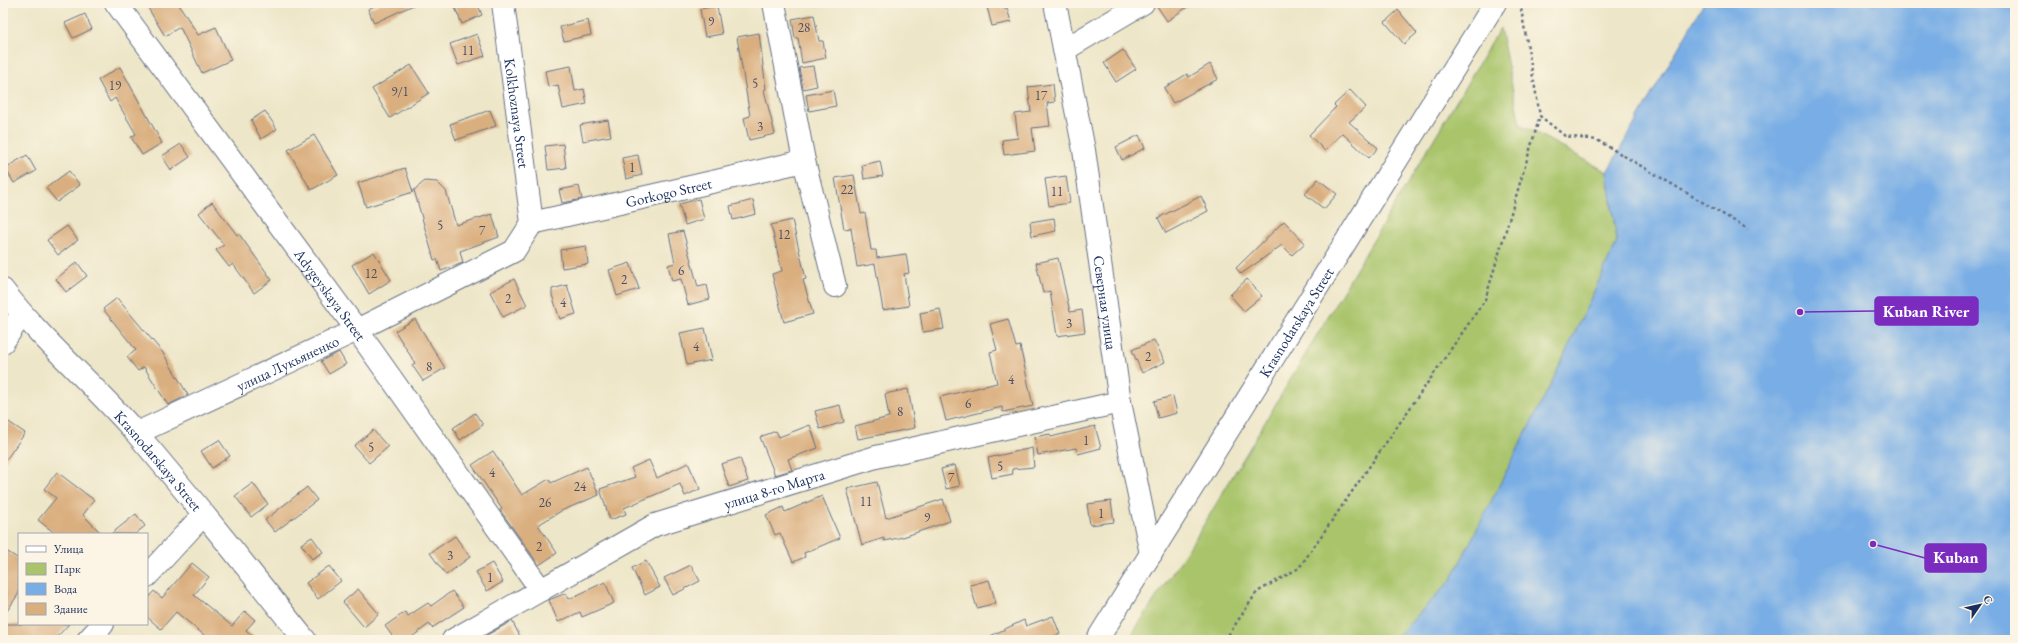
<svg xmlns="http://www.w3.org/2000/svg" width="2018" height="643" font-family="'EB Garamond',serif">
<rect width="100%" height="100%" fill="#fcf5e5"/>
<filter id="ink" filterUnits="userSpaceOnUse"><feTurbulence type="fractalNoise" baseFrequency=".025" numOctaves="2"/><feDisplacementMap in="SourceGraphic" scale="8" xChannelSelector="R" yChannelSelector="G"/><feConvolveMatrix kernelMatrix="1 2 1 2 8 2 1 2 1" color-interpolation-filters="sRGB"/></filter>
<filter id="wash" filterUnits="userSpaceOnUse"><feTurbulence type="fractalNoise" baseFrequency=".012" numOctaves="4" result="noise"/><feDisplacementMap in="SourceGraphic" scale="16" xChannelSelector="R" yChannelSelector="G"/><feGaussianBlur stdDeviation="0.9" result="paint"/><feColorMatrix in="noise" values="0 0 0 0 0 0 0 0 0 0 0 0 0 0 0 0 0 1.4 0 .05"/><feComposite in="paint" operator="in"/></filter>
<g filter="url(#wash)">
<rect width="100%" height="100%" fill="#ede6c8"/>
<path fill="#a9c46a" stroke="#627a64" d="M1500,28l20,96 87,48 10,70 -65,140 -101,198 -57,60h-266l69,-104z"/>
<path fill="#78ade5" stroke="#4a6ea2" d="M1704,3h306l5,9v628h-621l57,-60 101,-198 65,-140 -10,-70z"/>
<g id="blocks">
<path fill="#daaf7f" d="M145,3h33l20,32 18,-8 15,33 -29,13 -22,-46 -15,9z
M381,3h37l-44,20 -6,-14z
M453,3h24l5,12 -20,9z
M986,3h16l1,6 4,-1 4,14 -19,4z
M1155,3h38l-26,18z
M717,6l5,28 -17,3 -5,-28z
M1398,10l19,23 -13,11 -19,-22z
M85,14l7,15 -19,9 -8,-15z
M814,15l5,26h4l3,17 -24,5 -4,-25h-3l-3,-19z
M588,20l3,15 -27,6 -4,-14z
M759,33l7,56 -2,1 11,44 -26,6 -5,-22 6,-2 -13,-79z
M477,34l8,22 -27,9 -8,-21z
M1123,50l13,19 -20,13 -12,-19z
M1210,64l8,15 -45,24 -9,-15 23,-14 2,3z
M411,65l18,28 -39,25 -18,-29z
M571,66l4,25 9,-2 3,15 -24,5 -5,-24 -10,2 -3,-16z
M813,66l4,20 -14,3 -4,-21z
M120,67l42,76 -20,12 -11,-18 5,-3 -21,-36 -5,4 -12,-22z
M1053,84l2,18 -8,1 3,23 -18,2 3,23 -31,4 -2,-15 16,-2 -3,-24 16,-2 -3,-25z
M833,90l3,16 -27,5 -3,-16z
M1350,90l16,17 -17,15 29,26 -9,10 -27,-25 -17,18 -16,-16 27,-28 -2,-2z
M490,110l6,16 -40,14 -6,-16z
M265,111l12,18 -16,10 -10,-19z
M608,120l3,16 -28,5 -3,-16z
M314,135l24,40 -27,15 -23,-40z
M1139,135l6,13 -23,12 -6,-13z
M181,144l9,13 -19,13 -9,-14z
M563,144l3,24 -18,2 -3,-24z
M27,155l9,16 -22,12 -9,-15z
M638,155l4,20 -16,4 -4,-21z
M880,161l3,15 -19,3 -2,-14z
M405,168l8,24 -47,15 -8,-24z
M69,171l11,14 -23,17 -11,-14z
M854,175l7,39 4,-1 6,37h5l1,8 29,-4 3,19 -5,1 5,32 -26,4 -8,-46 -18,3 -6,-39 -7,1 -9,-51z
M1066,176l4,27 -21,3 -4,-27z
M1318,179l19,15 -13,15 -19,-15z
M425,181l12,1 9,9 10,34 36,-11 7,23 -39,14 3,12 -22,8 -4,-12 -3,1 -20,-70z
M579,186l3,13 -20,4 -3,-13z
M1201,196l7,15 -42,22 -8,-15z
M699,199l5,20 -19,6 -6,-21z
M753,200l3,14 -23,6 -3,-14z
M212,202l25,33 2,-1 33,46 -18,13 -21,-29 -4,3 -13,-17 8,-5 -25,-32z
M1054,218l2,13 -24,5 -2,-14z
M792,220l14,59 -3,1 10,34 -29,8 -12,-48 10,-3 -11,-46z
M1284,221l21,22 -13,12 -10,-10 -41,29 -5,-6z
M67,226l11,14 -20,15 -11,-15z
M683,231l15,56 9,-2 3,14 -22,6 -7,-26 -9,2 -4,-16 7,-2 -6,-29z
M586,246l2,18 -26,4 -2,-18z
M374,252l17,28 -22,14 -17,-29z
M1058,258l12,54 12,-2 3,22 -28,4 -7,-45 -7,2 -7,-30z
M77,262l10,14 -21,16 -10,-13z
M630,263l9,26 -22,7 -8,-26z
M514,279l13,26 -24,12 -13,-25z
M1247,279l15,17 -18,15 -14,-16z
M567,285l9,29 -16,5 -8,-24v-6z
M117,298l46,55 25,42 -20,10 -24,-38 -6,4 -11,-14 9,-7 -33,-41z
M940,309l4,20 -21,3 -3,-19z
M415,319l30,49 -22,13 -11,-16 3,-2 -20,-32z
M1008,319l8,28 4,-1 13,60 -30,6 -1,-5 -56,14 -6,-24 57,-14 -7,-31 7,-2 -7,-26z
M705,328l7,32 -25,5 -7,-32z
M1154,340l11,22 -23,11 -10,-23z
M339,352l7,12 -17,10 -8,-13z
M908,389l7,39 -57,11 -3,-13 34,-9 -4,-23z
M1173,396l4,17 -19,5 -4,-17z
M840,405l4,17 -24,7 -5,-18z
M475,413l8,12 -23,15 -7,-12z
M3,418l22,15 -22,31z
M810,425l8,23 -30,11 4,11 -17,5 -15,-38 16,-6 3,6z
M1095,426l6,22 -23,6 -2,-6 -38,7 -3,-18 15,-3 1,3z
M373,430l15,17 -19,16 -15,-17z
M219,440l11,16 -18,12 -11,-17z
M1032,448l2,19 -22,2 1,5 -21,4 -4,-20z
M493,451l29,44 27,-16 2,4 36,-16 12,28 -38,16 -23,14 19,28 -18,12 -39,-55 2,-1 -30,-44z
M740,458l8,23 -19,6 -8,-23z
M649,460l8,18 31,-15 12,26 -15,7 -5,-12 -56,24 2,6 -16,6 -10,-31 35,-12 -4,-9z
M955,465l5,21 -14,3 -5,-20z
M57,472l37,28 -11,15 19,19h-46l-18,-14 18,-22 -12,-9z
M877,482l9,36 57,-19 7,22 -47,16 -19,4v-3l-22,7 -15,-56z
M253,483l15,21 -17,13 -16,-21z
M307,487l10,13 -42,32 -10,-12z
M822,496l18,42 -36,15 1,4 -12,5 -13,-29 -5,2 -9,-20 17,-8 2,5z
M1111,501l3,21 -24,3 -3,-21z
M136,514l9,12 -10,8h-24z
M455,536l15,21 -24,18 -16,-22z
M312,537l11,15 -11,7 -11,-15z
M3,549l16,10v34l-16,24z
M646,561l14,26 -15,8 -13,-27z
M192,563l17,14 -15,18 38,31 13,-15 10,9 -9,10 11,10h-47l-34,-28 -15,17 -14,-12v-18l7,-8 8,7z
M492,563l11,19 -16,9 -11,-19z
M691,565l9,16 -27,14 -9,-17z
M329,566l12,15 -23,18 -12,-16z
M989,580l7,23 -19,5 -7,-23z
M605,582l9,21 -32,14 -2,-5 -22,10 -9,-22 17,-7 3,6z
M358,589l21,25 -15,13 -21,-25z
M452,591l12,16 -32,21 -3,-4 -21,16h-13l-10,-14 20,-14 3,4 20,-13 3,3z
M1053,616l7,18 -16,6h-62l42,-20 2,6z
M512,621l10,19h-44z
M3,624h66l-15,16h-51z"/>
</g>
</g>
<g filter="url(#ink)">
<use href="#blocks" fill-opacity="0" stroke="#646f83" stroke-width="1"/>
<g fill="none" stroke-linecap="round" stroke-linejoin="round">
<defs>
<g id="minor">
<path id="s1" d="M116,3l241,327 184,260"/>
<path id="s2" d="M503,3l29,220"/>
<path d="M774,3l30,158 31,125"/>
<path id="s3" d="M1055,3l29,147 36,252 31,152"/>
<path d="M1064,50l79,-47"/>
<path id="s4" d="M532,223l272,-62"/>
<path id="s5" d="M3,290c40,52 91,94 134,144 58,67 112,137 168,206"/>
<path d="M3,342l19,-28"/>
<path id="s6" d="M137,433l220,-103 157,-79 18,-28"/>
<path d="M147,576l56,-61"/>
<path d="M88,640l15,-16"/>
<path id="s7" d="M453,640l202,-115 221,-68 244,-55"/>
<path id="s8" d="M1097,640l398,-637"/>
</g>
</defs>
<use href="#minor" stroke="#646f83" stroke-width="24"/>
<path stroke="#646f83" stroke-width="2.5" stroke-dasharray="3 3" stroke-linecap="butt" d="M1520,3l20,113 25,20 32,4 151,89
M1225,640l32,-48 42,-24 186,-268 55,-184"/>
<use href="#minor" stroke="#fff" stroke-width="22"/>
</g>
</g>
<g text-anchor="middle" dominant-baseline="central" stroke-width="3" stroke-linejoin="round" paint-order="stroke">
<g font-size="13" fill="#4b4f66">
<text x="711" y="21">9</text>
<text x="804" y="27">28</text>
<text x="468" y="50">11</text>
<text x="755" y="83">5</text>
<text x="115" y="85">19</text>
<text x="400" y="91">9/1</text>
<text x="1041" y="95">17</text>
<text x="760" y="126">3</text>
<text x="632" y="167">1</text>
<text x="847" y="189">22</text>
<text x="1057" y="191">11</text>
<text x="440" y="225">5</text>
<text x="482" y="230">7</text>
<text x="784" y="234">12</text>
<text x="681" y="270">6</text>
<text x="371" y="273">12</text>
<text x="624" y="279">2</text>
<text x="508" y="298">2</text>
<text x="563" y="302">4</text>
<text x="1069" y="323">3</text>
<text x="696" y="346">4</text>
<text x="1148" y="356">2</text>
<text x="429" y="366">8</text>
<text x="1011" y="379">4</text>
<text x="968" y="403">6</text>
<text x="900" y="411">8</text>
<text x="1086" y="440">1</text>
<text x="371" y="447">5</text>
<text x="1000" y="466">5</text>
<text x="492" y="472">4</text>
<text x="951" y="477">7</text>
<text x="580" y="486">24</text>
<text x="866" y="501">11</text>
<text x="545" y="502">26</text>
<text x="1101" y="513">1</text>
<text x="927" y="517">9</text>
<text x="539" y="546">2</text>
<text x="450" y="555">3</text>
<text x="490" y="577">1</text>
</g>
<g font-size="15" fill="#1b2f5e" stroke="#fcf5e5">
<text stroke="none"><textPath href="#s2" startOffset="111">Kolkhoznaya Street</textPath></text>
<text stroke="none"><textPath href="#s4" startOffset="140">Gorkogo Street</textPath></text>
<text stroke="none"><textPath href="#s1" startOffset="362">Adygeyskaya Street</textPath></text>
<text stroke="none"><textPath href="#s3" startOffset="304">Северная улица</textPath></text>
<text stroke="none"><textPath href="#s8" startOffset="375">Krasnodarskaya Street</textPath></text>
<text stroke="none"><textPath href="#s6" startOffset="166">улица Лукьяненко</textPath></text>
<text stroke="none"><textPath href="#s5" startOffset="231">Krasnodarskaya Street</textPath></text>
<text stroke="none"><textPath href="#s7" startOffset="357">улица 8-го Марта</textPath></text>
</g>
</g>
<path fill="none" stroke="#7b2cbf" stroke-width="1.5" d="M1800 312L1875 311M1873 544L1925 558"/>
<g fill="#7b2cbf" stroke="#fcf5e5" stroke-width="1.5">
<circle cx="1800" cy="312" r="4"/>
<circle cx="1873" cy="544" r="4"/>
</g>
<g fill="#7b2cbf" stroke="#7b2cbf" stroke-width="1.5">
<rect x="1875" y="297" width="103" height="28" rx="4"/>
<rect x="1925" y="544" width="61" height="28" rx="4"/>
</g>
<g font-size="16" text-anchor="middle" font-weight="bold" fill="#fff">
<text x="1926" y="317">Kuban River</text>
<text x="1956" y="563">Kuban</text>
</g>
<rect width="2018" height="643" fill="none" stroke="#fcf5e5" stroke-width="16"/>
<rect x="18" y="533" width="130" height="92" fill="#fcf5e5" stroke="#a2a6af"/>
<rect x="26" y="546" width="20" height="6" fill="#ffffff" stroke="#a2a6af"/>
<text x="54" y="553" font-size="12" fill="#1b2f5e">Улица</text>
<rect x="26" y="563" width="20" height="12" fill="#a9c46a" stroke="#a2a6af"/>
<text x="54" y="573" font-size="12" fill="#1b2f5e">Парк</text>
<rect x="26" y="583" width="20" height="12" fill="#78ade5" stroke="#a2a6af"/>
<text x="54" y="593" font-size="12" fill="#1b2f5e">Вода</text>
<rect x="26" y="603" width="20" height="12" fill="#daaf7f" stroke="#a2a6af"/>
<text x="54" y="613" font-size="12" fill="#1b2f5e">Здание</text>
<g transform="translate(1980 605) rotate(56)" stroke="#fcf5e5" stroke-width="3" paint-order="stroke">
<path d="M0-3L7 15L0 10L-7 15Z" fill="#1b2f5e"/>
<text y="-6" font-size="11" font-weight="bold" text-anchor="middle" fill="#1b2f5e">С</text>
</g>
</svg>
